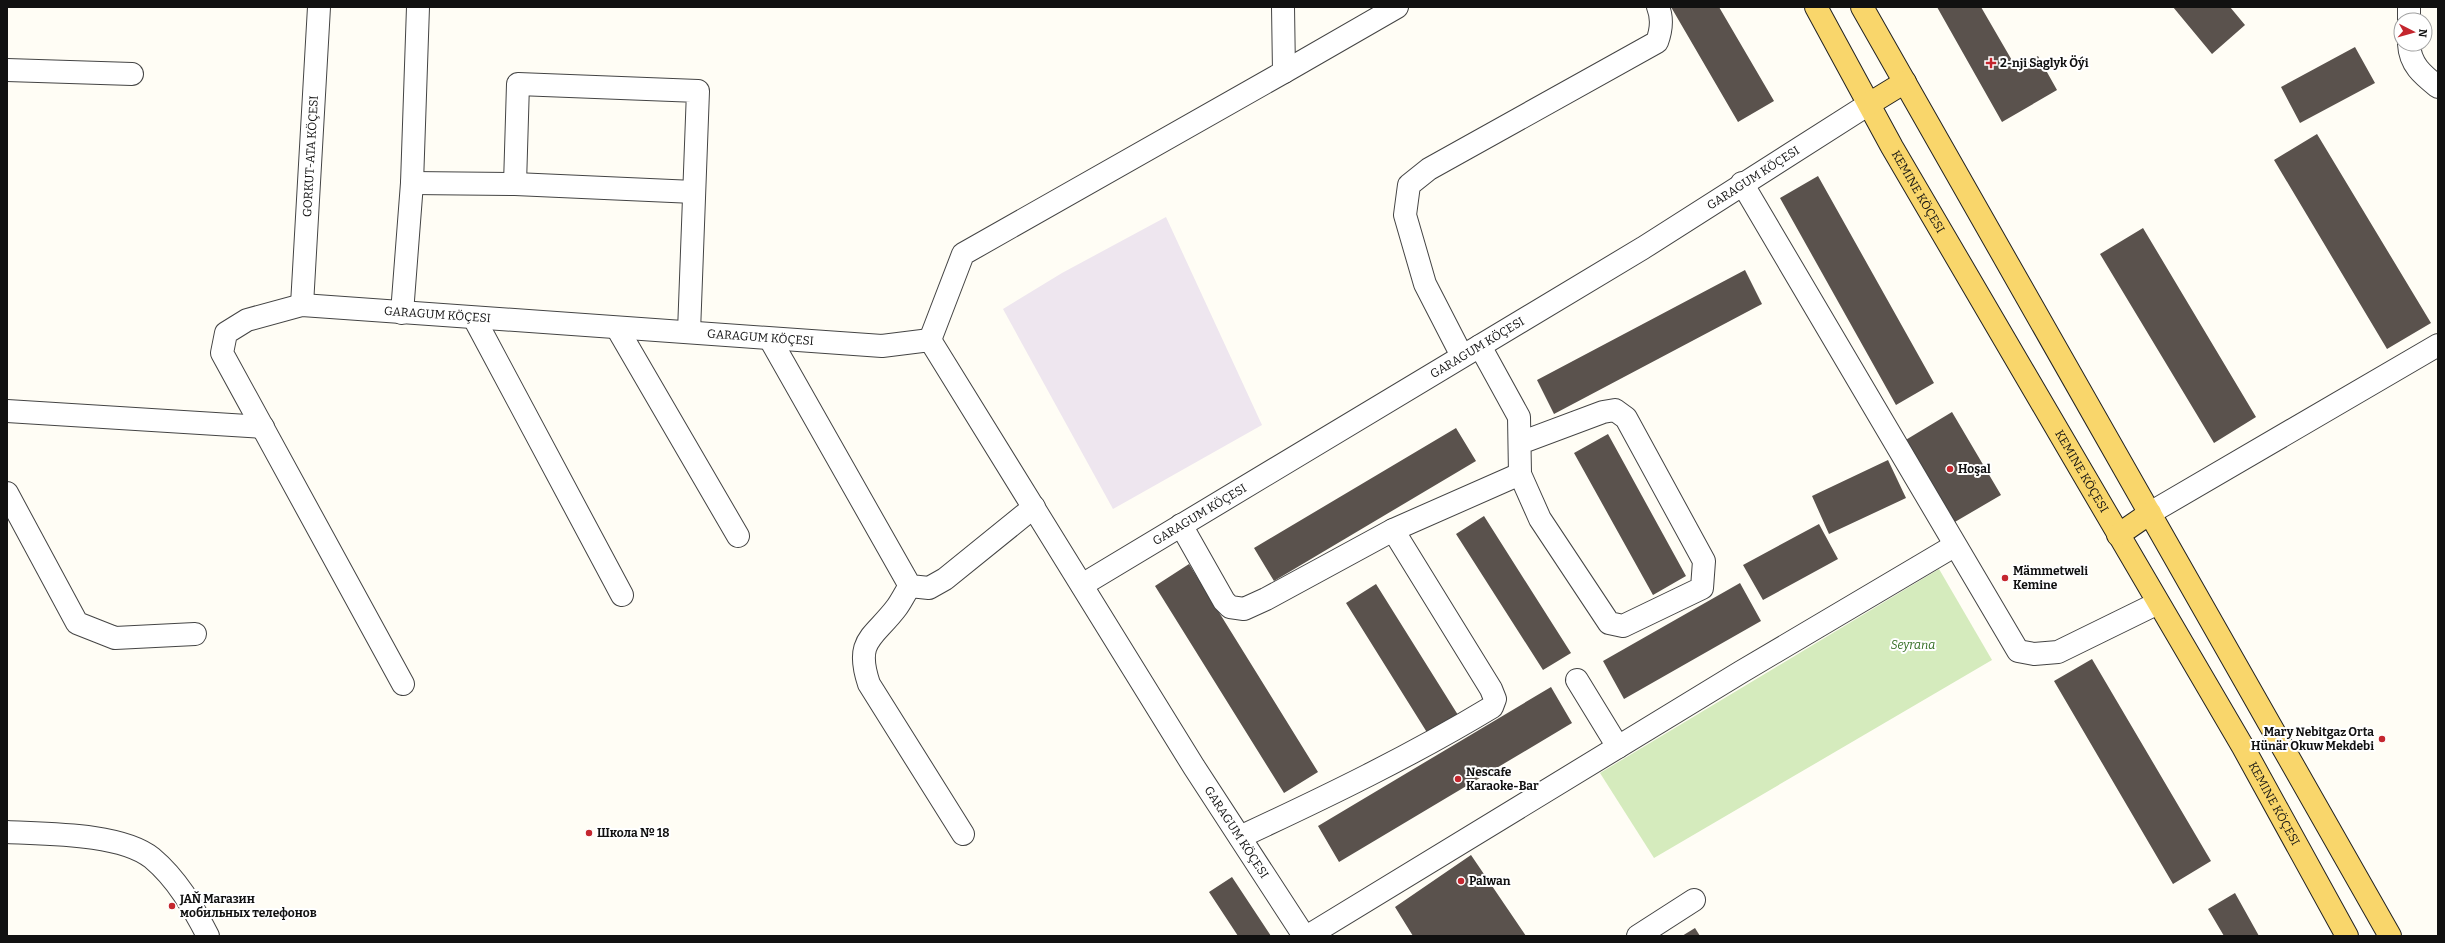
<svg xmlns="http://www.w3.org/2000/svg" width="2445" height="943" font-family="Bitter,serif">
<rect width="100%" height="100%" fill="#fffdf5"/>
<path fill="#eee6ef" d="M1166,217l96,208 -149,84 -110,-200 59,-36z"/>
<path fill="#d5ebbd" d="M1939,569l53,91 -338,198 -54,-85z"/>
<path fill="#5a524d" d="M1671,7h48l55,94 -36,21z
M1937,7h44l36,62 21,-13 19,34 -55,32z
M2173,7h57l15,18 -33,29z
M2355,47l20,36 -75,40 -19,-36z
M2317,134l114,189 -44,26 -113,-189z
M1818,176l116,207 -38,22 -116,-207z
M2143,228l113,189 -42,26 -114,-189z
M1745,270l17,34 -208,110 -17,-34z
M1952,412l49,83 -53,31 -49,-82z
M1456,428l20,33 -202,120 -20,-33z
M1608,434l78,142 -33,19 -79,-142z
M1888,460l18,38 -77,36 -17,-38z
M1484,516l87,137 -28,17 -87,-136z
M1819,524l19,35 -75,41 -20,-35z
M1189,564l129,208 -34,21 -129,-207z
M1740,583l21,38 -137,78 -21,-38z
M1376,584l82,131 -30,19 -82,-131z
M2092,659l119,202 -38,23 -119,-203z
M1551,687l21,36 -233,139 -21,-36z
M1471,855l55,81h-113l-18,-29z
M1232,877l39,59h-33l-29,-44z
M2235,893l24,43h-35l-16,-27z
M1695,928l5,8h-18z"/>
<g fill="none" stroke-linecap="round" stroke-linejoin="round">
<defs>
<g id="minor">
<path d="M2409,7v13"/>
<path d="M2409,44c1,21 14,31 29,43"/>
<path d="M7,70l125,4"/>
<path d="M1284,72l113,-65"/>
<path d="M412,183l103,1 179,8"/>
<path d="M1742,183l276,468 16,3 24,-2 100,-49"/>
<path d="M515,184l3,-100 180,7 -9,241"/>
<path id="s1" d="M302,305l17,-298"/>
<path d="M402,313l10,-130 6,-176"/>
<path d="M474,318l148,277"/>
<path d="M617,328l121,208"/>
<path d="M770,339l140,247 19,2 16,-9 89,-72"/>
<path d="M930,340l33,-86 321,-182 -1,-65"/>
<path d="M1480,346l39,71 1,57 20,45 69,104 14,3 79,-38 2,-27 -78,-143 -11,-8 -12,2 -83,31"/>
<path d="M1462,356l-37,-72 -20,-69 4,-30 20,-16 228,-127c4,-11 6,-23 1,-35"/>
<path d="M7,411l256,16"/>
<path d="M7,493l70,130 38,15 80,-4"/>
<path d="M2150,513l288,-168"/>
<path d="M1181,525l43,76 6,6 14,2 22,-10 127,-69 127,-56"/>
<path id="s2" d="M1082,585l561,-337 226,-144"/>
<path d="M910,586c-5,7 -8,14 -13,21 -23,31 -43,32 -28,77l94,150"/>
<path d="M1577,680l41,67"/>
<path id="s3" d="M403,684l-181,-331 4,-20 21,-13 55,-15 580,41 48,-6 264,427 110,169"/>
<path d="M7,832c39,2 114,1 145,26 25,21 41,49 56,78"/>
<path d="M1240,837c86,-40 171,-81 252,-130l3,-8 -4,-10 -98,-159"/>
<path d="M1308,936l433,-264 213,-126"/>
<path d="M1638,936l56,-36"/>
</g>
<g id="major">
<path id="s4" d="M1816,7l76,140 351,600 104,189"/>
<path d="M1862,7l528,929"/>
<path d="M1869,104l36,-22"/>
<path d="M2118,535l32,-22"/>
</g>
</defs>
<use href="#minor" stroke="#444" stroke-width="24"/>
<use href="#major" stroke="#222" stroke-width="24"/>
<use href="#minor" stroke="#fff" stroke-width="22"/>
<use href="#major" stroke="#f9d66b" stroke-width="22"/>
</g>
<g fill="#c4262e" stroke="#fff" stroke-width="1.5">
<path d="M1989 57h4v4h4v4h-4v4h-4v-4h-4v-4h4z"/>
<circle cx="1950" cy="469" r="4"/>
<circle cx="2005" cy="578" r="4"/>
<circle cx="2382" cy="739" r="4"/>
<circle cx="1458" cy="779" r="4"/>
<circle cx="589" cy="833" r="4"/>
<circle cx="1461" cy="881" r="4"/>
<circle cx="172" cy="906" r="4"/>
</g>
<g text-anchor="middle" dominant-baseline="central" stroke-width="4" stroke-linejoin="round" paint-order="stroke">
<g font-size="12" font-weight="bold" fill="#111" stroke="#fff" text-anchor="start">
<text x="2000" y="63">2-nji Saglyk Öýi</text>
<text x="1958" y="469">Hoşal</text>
<text x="2013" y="571">Mämmetweli<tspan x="2013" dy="14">Kemine</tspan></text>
<text x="2374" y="732" text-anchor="end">Mary Nebitgaz Orta<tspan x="2374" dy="14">Hünär Okuw Mekdebi</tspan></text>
<text x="1466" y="772">Nescafe<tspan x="1466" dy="14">Karaoke-Bar</tspan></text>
<text x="597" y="833">Школа № 18</text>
<text x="1469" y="881">Palwan</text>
<text x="180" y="899">JAŇ Магазин<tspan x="180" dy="14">мобильных телефонов</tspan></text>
</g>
<g font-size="12" fill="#111" stroke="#fff">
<text stroke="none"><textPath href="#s1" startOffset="149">GORKUT-ATA KÖÇESI</textPath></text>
<text stroke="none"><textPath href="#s2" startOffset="785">GARAGUM KÖÇESI</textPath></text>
<text stroke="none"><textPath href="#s4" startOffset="211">KEMINE KÖÇESI</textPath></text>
<text stroke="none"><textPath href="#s3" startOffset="615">GARAGUM KÖÇESI</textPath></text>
<text stroke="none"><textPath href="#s3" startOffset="939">GARAGUM KÖÇESI</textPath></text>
<text stroke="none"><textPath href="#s2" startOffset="461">GARAGUM KÖÇESI</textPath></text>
<text stroke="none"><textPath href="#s4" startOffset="535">KEMINE KÖÇESI</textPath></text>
<text stroke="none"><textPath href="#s2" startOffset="137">GARAGUM KÖÇESI</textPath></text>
<text stroke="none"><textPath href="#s4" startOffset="919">KEMINE KÖÇESI</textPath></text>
<text stroke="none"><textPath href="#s3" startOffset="1689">GARAGUM KÖÇESI</textPath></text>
</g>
<g font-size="12" font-style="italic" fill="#2f6b1f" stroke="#fff">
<text x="1913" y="645">Seyrana</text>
</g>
</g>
<rect width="2445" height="943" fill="none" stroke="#111111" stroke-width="16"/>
<g transform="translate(2413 32) rotate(96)"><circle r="19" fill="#ffffff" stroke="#a0a0a0"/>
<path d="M0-3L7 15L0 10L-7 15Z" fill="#c4262e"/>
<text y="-6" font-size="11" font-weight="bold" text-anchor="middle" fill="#111111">N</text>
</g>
</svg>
